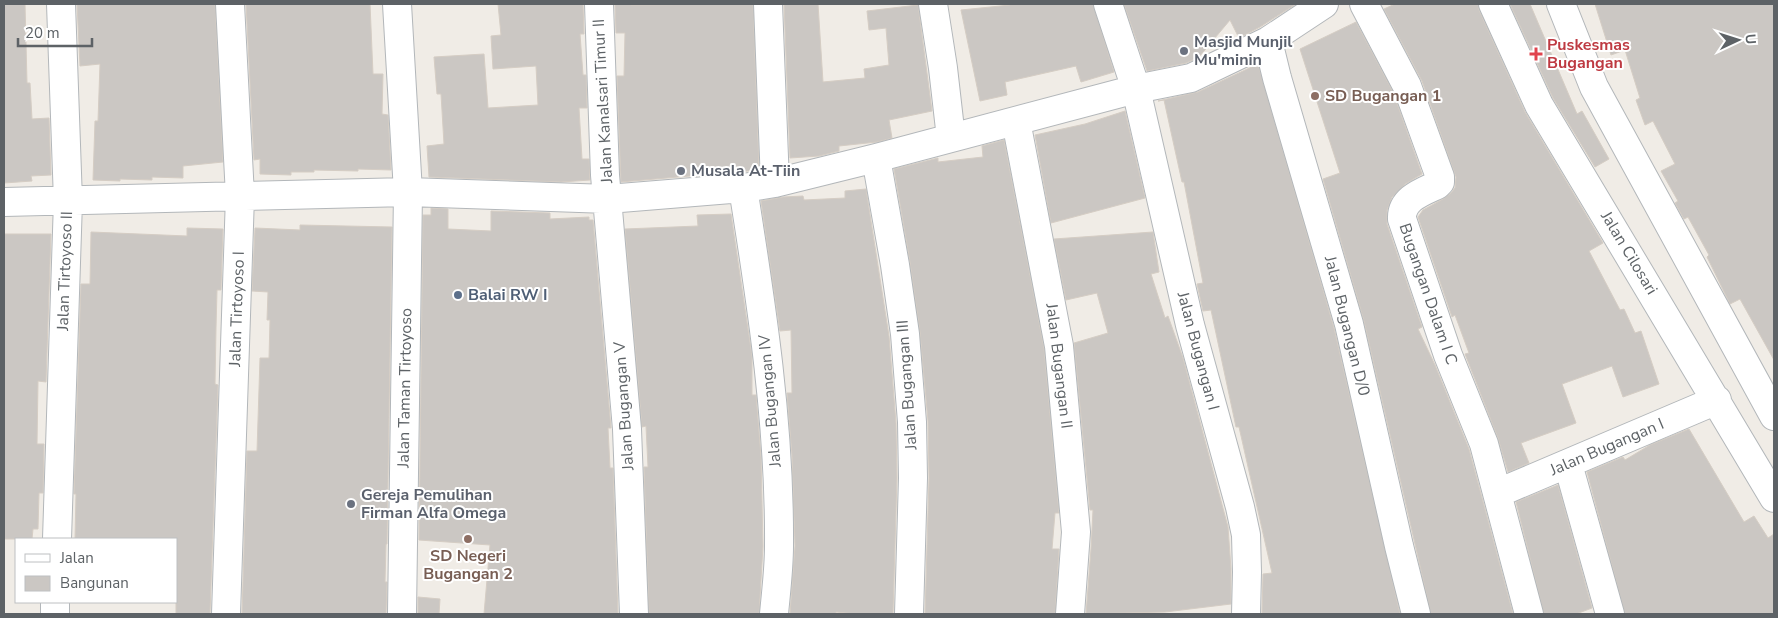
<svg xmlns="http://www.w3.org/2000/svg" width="1778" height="618" font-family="'Nunito Sans',sans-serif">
<rect width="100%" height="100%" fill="#f0ece6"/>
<path fill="#cbc7c3" stroke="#d5cdc4" d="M25,4l2,79h3l2,36 17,-1 2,57 -20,1 1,5 -28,2v-178z
M77,4h138l8,158 -40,4v12l-31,-1v3l-32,-1v2l-27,-1 2,-59h3l2,-57 -20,2z
M246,4h124l3,70h10l-1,40 6,1 3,55 -33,-1v2l-44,-1v2h-23v3l-31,-1v-15l-6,1z
M498,4h85l1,30h-4l3,41h3l1,33h-8l3,51h7l1,21 -29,2 -132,-5 -2,-31 17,-2 -3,-50h-4l-3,-37 50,-3 4,54 50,-3 -2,-39 -43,3 -2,-33 10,-1z
M615,4h16v1l122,-1 6,166 -138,12 -4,-106h7l1,-43h-9z
M784,4h34l5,78 42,-4 -1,-9 25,-4 -3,-37 -17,2 -2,-19 51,-6 14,106 -43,9 3,18 -15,4 -38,4v5l-20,5 -29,2z
M1010,4h83l21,68 -33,10 -5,-16 -71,16 2,13 -27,6 -19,-91 49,-5z
M1124,4h172l-36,23 -21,11 -9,-18 -31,37 -13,6 -39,8z
M1395,4h83l1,6 46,102 78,131 -14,8 31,59 4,-1 11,24 6,-2 18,53 -36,13 -11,-31 -50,18 14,39 -55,20 8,20 -21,9 -10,-34 -33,-84 4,-1 -14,-38 -3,2 -34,-100 5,-7 20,-11 8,-6 4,-5 1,-11 -34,-96 -38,-72z
M1510,4h20l47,110 5,-3 27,48 -14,8 -42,-69z
M1595,4h179v356l-34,-61 -10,5 -23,-47 2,-2 -21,-38 -4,2 -9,-16 3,-2 -17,-30 14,-7 -22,-43 -8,4 -9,-25 4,-2 -15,-48 -14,5z
M1356,22l37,70 29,82 -17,10 -13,13 -5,13v14l35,103 -4,2 17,36 34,84 44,165h-82l-67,-293 -41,-142 17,-6 -40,-124z
M1258,64l76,264 66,286h-138l1,-40 9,-1 -33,-146h-3l-25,-117 -8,1 -6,-27 6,-1 -19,-101h-2l-18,-82 -6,1 40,-9z
M1125,111l20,87 -94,25 -16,-88 50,-11z
M1004,140l40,208 15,165h-4l-3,36h7l-4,65h-130l4,-136 -1,-57 -8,-89 -10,-70 -16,-93 44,-11v4l45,-5 -1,-11z
M866,189l23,147 7,87 1,55 -4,136h-38l-19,-2v2h-46l5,-68 -3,-91 -5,-62h5l-1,-63 -11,1 -19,-130 22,-4 20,-1 1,4 41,-2v-7z
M431,208l17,1v20l43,2v-20l59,2v6l39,-2v3h4l18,208h-3l2,40h3l5,146h-134l6,-69 -71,-5 4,-325h8z
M731,214l21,142v39h4l5,62 2,89 -4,68h-110l-5,-147h4l-2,-41 -4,1 -17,-198 73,-3 -1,-11z
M300,225l92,2 -5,317h-1l-1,38h2l-1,32h-144l5,-163h10l3,-93h9l1,-38h-3l1,-28 -16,-1 3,-63 45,2z
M187,228l36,1 -2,61h-4l-1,38 -1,56 3,1 -8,229h-34v-75h-101l1,-45h-2l7,-210h9l1,-52 96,4z
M1153,232l6,40 -8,2 14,44 3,-2 15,42 45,169 3,42v35l-66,8 -79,2 5,-65 2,-39h-3l-16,-167 34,-10 -11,-40 -31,7 -12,-61z
M4,234h47l-5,148 -8,-1 -1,63h7l-1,49h-4l-1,36h-5l-1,10h-28z
M1689,429l55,93 10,-6 14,22 6,-4v80h-149l-38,-142 36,-15 2,3 25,-15z
M1558,485l34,123 -16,6h-32l-28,-112z
M418,597l22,2 -1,15h-21z"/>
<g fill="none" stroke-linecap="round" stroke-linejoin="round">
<defs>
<path id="minor" d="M397,4l11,188 -6,422
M599,4l6,171 22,254 7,185
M768,4l7,179
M933,4l10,64 8,70
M1108,4l28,85 54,236 50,182 6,28 1,37 -1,42
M1364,4l43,82 33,91v5l-3,3c-15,7 -36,14 -35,34l46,136 36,89 45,170
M1493,4l46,101 235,393
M1561,4l33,83 180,329
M1268,41l9,37 72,246 50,222 17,68
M1016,121l43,225 17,186 -6,82
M876,158l19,107 10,69 7,88 1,56 -4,136
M743,188c19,119 37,238 36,358 0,23 -3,46 -5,68
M4,202l404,-10 200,7 135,-11 32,-5 101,-25 260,-69 55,-11 77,-37 56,-37
M1568,464l42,150
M1498,493l219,-93
M57,539l11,-338 -7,-197
M55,602v12
M226,614l14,-418 -10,-192"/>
</defs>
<use href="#minor" stroke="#b3b7ba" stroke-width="30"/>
<use href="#minor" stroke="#fff" stroke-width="28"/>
</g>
<g fill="#6b7280" stroke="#fff" stroke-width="2">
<circle cx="1184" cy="51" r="5"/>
<circle cx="681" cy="171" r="5"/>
<circle cx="351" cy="504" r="5"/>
</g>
<path fill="#e0444e" stroke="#fff" stroke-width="2" d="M1533.5 46.5h5v5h5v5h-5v5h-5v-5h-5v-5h5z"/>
<g fill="#8d6e63" stroke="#fff" stroke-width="2">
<circle cx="1315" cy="96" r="5"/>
<circle cx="468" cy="539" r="5"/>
</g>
<circle fill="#5c6f8a" stroke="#fff" stroke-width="2" cx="458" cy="295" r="5"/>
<g text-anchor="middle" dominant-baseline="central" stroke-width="4" stroke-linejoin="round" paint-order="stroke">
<g font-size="16" font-weight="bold" fill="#5b616d" stroke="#fff" text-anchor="start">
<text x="1194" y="42">Masjid Munjil<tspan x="1194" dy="18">Mu'minin</tspan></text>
<text x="691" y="171">Musala At-Tiin</text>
<text x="361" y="495">Gereja Pemulihan<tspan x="361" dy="18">Firman Alfa Omega</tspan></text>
</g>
<g font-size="16" font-weight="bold" fill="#be3a42" stroke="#fff" text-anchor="start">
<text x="1547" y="45">Puskesmas<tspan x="1547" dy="18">Bugangan</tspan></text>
</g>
<g font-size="16" font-weight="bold" fill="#785e54" stroke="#fff" text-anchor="start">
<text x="1325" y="96">SD Bugangan 1</text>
<text x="468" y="556" text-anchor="middle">SD Negeri<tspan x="468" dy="18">Bugangan 2</tspan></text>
</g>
<g font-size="16" fill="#5d6266" stroke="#fff">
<text transform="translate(603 101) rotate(-93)">Jalan Kanalsari Timur II</text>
<text transform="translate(1629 253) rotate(59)">Jalan Cilosari</text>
<text transform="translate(65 271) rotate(-88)">Jalan Tirtoyoso II</text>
<text transform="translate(1428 294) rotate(71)">Bugangan Dalam I C</text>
<text transform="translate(237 309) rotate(-88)">Jalan Tirtoyoso I</text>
<text transform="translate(1347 326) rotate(76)">Jalan Bugangan D/0</text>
<text transform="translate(1198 351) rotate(75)">Jalan Bugangan I</text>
<text transform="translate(1059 366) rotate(83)">Jalan Bugangan II</text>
<text transform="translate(907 385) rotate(-94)">Jalan Bugangan III</text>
<text transform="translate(405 388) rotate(-89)">Jalan Taman Tirtoyoso</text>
<text transform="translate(770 401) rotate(-95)">Jalan Bugangan IV</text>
<text transform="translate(624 406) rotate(-94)">Jalan Bugangan V</text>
<text transform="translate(1607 447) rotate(-23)">Jalan Bugangan I</text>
</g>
<g font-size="16" font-weight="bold" fill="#4e5e75" stroke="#fff" text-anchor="start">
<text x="468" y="295">Balai RW I</text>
</g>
</g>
<rect width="1778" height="618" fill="none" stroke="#5d6266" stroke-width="10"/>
<rect x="15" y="538" width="162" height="65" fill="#ffffff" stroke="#bec0c2"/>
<rect x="25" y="554" width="25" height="8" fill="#ffffff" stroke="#bec0c2"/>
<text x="60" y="563" font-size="15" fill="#5d6266">Jalan</text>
<rect x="25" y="576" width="25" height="15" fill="#cbc7c3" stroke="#bec0c2"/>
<text x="60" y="588" font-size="15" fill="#5d6266">Bangunan</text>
<g transform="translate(1738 40) rotate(86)" stroke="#ffffff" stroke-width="4" paint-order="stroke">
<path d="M0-4L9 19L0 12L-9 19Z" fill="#5d6266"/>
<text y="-8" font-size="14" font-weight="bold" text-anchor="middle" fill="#5d6266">U</text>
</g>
<path d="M18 38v8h74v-8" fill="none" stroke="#5d6266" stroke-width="2.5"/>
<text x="25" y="38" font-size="15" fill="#5d6266" stroke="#ffffff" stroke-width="4" paint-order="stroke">20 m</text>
</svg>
